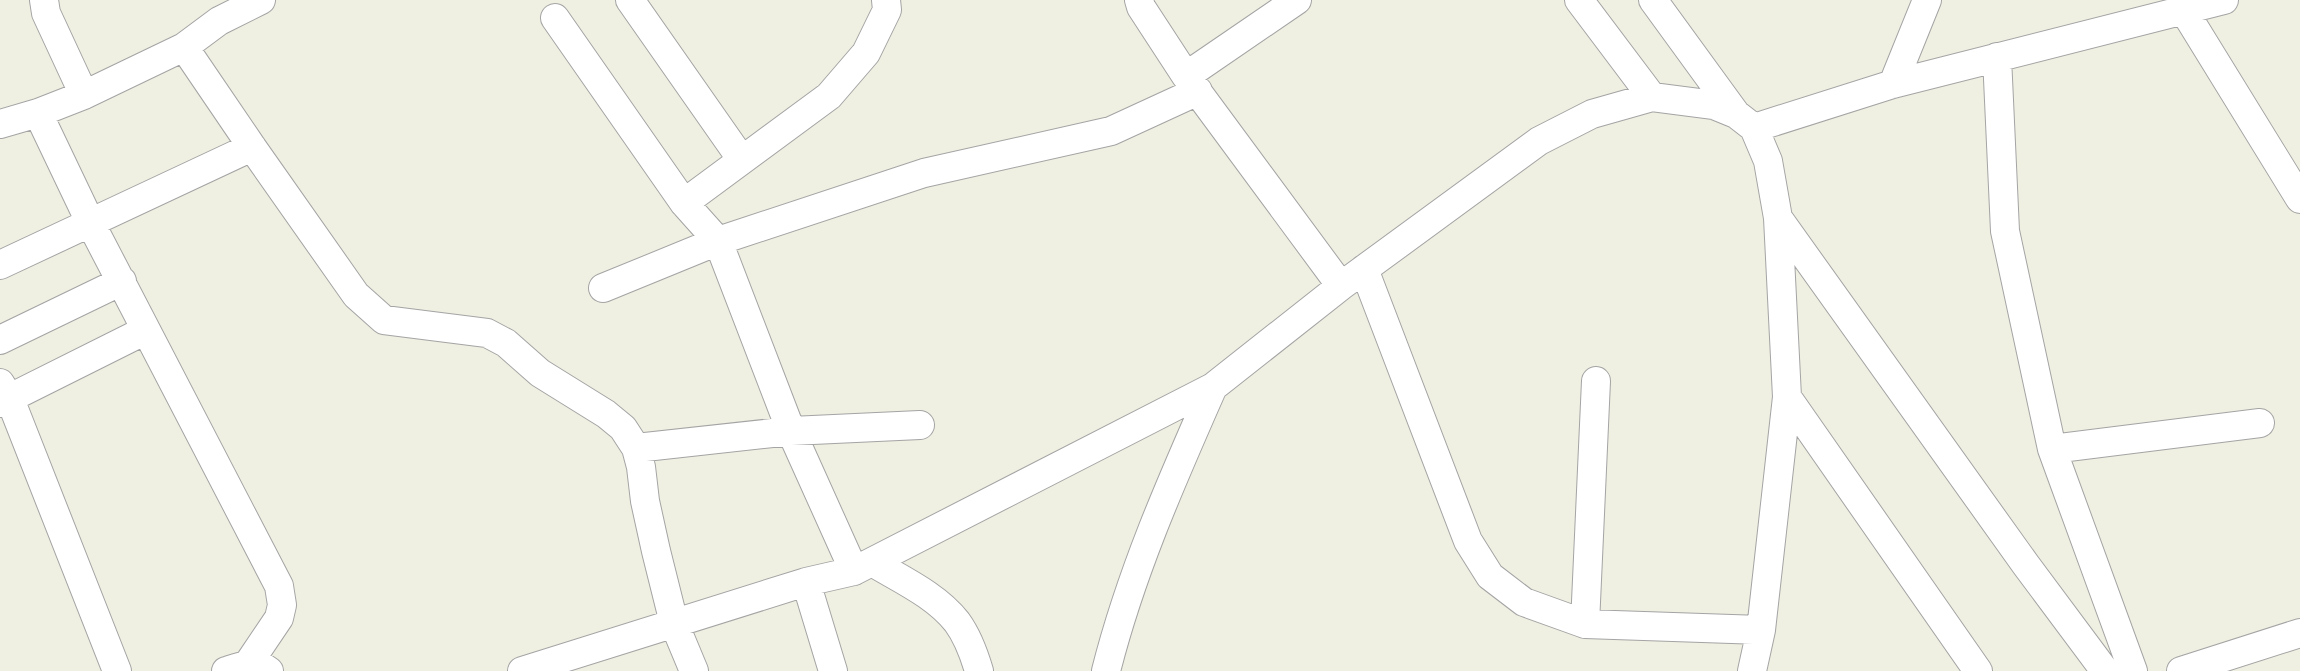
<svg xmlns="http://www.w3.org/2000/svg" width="2300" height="671" font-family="Karla,sans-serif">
<rect width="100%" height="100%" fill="#efefe2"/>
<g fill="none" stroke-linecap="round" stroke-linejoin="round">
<defs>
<path id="street" d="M44,0l2,13 38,82
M630,0l112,160
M1139,0l2,7 45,69
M1297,0l-111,76 155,210
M1579,0l73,97
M1653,0l83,114
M2183,9l117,190
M555,18l129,185 34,38 73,190 63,140
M184,47l68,100 104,148 28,25 103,13 19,10 34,30 66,41 17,14 13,20 5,19 4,34 11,50 18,72 20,48
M1997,57l8,174 47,218 81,222
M1893,84l34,-84
M38,113l52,109 189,364 3,19 -3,13 -31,46
M0,124l38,-11 46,-18 100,-48 35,-26 42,-21
M1754,128l139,-44 331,-84
M684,203l145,-107 37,-43 21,-43 -1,-10
M1778,218l248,347 79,106
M0,265l252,-118
M1364,269l104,272 22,35 34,26 61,22 11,-243
M603,288l115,-47 206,-68 187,-42 87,-40
M0,340l122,-59
M0,383l10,16 107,272
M1787,397l191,274
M0,403l146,-73
M636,448l155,-17 129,-6
M2052,449l208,-26
M872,562c28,17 64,33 85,60 11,15 17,32 22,49
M806,582l27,89
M1585,624l176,6
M226,671c15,-5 29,-11 43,0
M522,671l284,-89 48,-11 359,-184 128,-101 198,-145 53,-27 60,-17 62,8 22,9 18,14 14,33 10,57 9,179 -26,233 -9,41
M1106,671c25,-99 66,-191 107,-284
M2181,671l119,-38"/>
</defs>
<use href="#street" stroke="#a4a4a4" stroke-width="30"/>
<use href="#street" stroke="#fff" stroke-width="28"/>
</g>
</svg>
